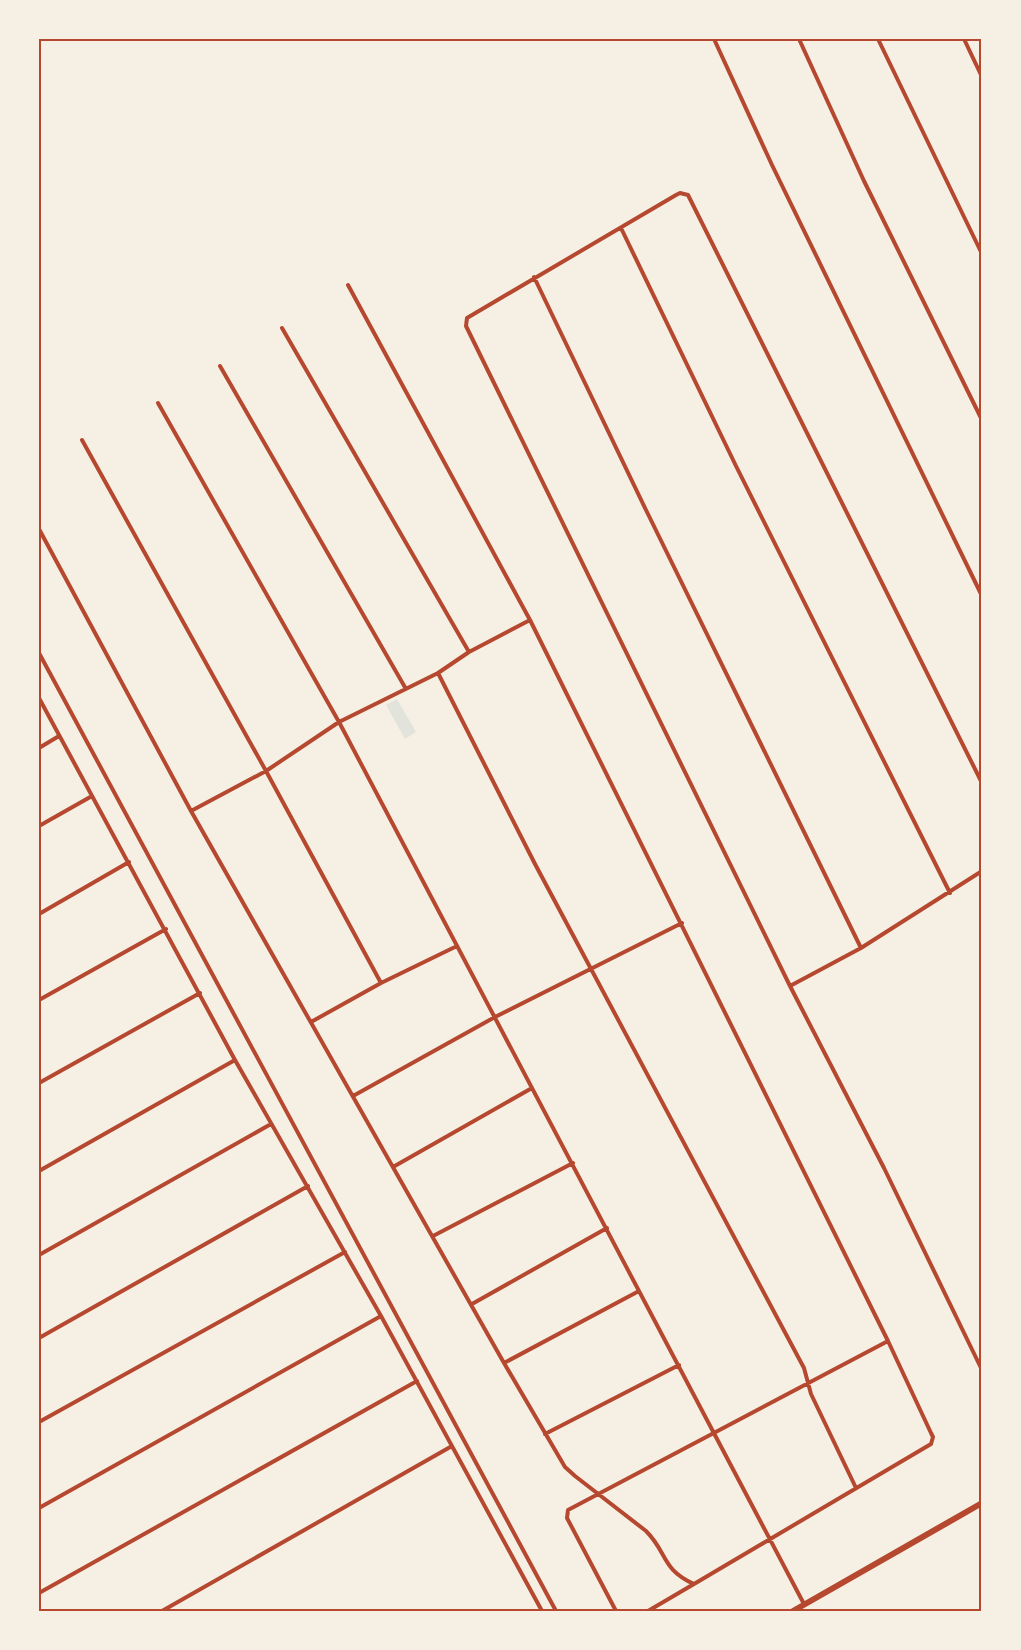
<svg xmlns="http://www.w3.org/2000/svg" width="1021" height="1650" font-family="'IBM Plex Sans',sans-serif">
<rect width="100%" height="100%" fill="#f6efe4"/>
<path fill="#e2e4dc" d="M397,699l19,33 -11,7 -19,-34z"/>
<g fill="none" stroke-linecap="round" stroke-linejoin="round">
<path stroke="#b5482f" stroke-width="4" d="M714,39l58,126 210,431
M799,39l65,142 118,239
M878,39l104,215
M964,39l18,38
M621,228l115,238 214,427
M534,277l112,233 215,438
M282,328l187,324
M220,366l186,323
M158,403l181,319 465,882
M82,440l184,331 115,212
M39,529l152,282 313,552 61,104 10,9 71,55c22,22 15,38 48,53l237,-140 2,-7 -2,-4 -43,-92 -358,-721 -182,-335
M39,653l517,958
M438,673l97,191 269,504 7,26 45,94
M39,698l196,362 146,256 161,295
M39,748l20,-12
M982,783l-294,-588 -8,-2 -4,2 -209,123 -1,8 324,660 94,182 98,202
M191,811l75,-40 73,-49 99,-49 31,-21 61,-32
M39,826l53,-30
M39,914l90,-52
M790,986l71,-38 121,-77
M39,1000l127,-71
M311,1022l70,-39 76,-37
M39,1083l161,-90
M353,1096l142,-79 187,-94
M393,1167l139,-79
M39,1171l196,-111
M433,1236l140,-73
M39,1255l232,-131
M472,1304l135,-76
M39,1338l269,-152
M504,1363l135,-72
M39,1422l306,-170
M545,1434l134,-69
M39,1508l342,-192
M39,1593l378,-212
M162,1611l290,-165
M616,1611l-49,-93 1,-8 320,-169
M648,1611l46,-27"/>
<path stroke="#b5482f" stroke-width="6" d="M793,1611l189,-108"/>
</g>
<rect width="1021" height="1650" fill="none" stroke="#f6efe4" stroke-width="81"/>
<rect x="40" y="40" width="940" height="1570" fill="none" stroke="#b5482f" stroke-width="2"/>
</svg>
